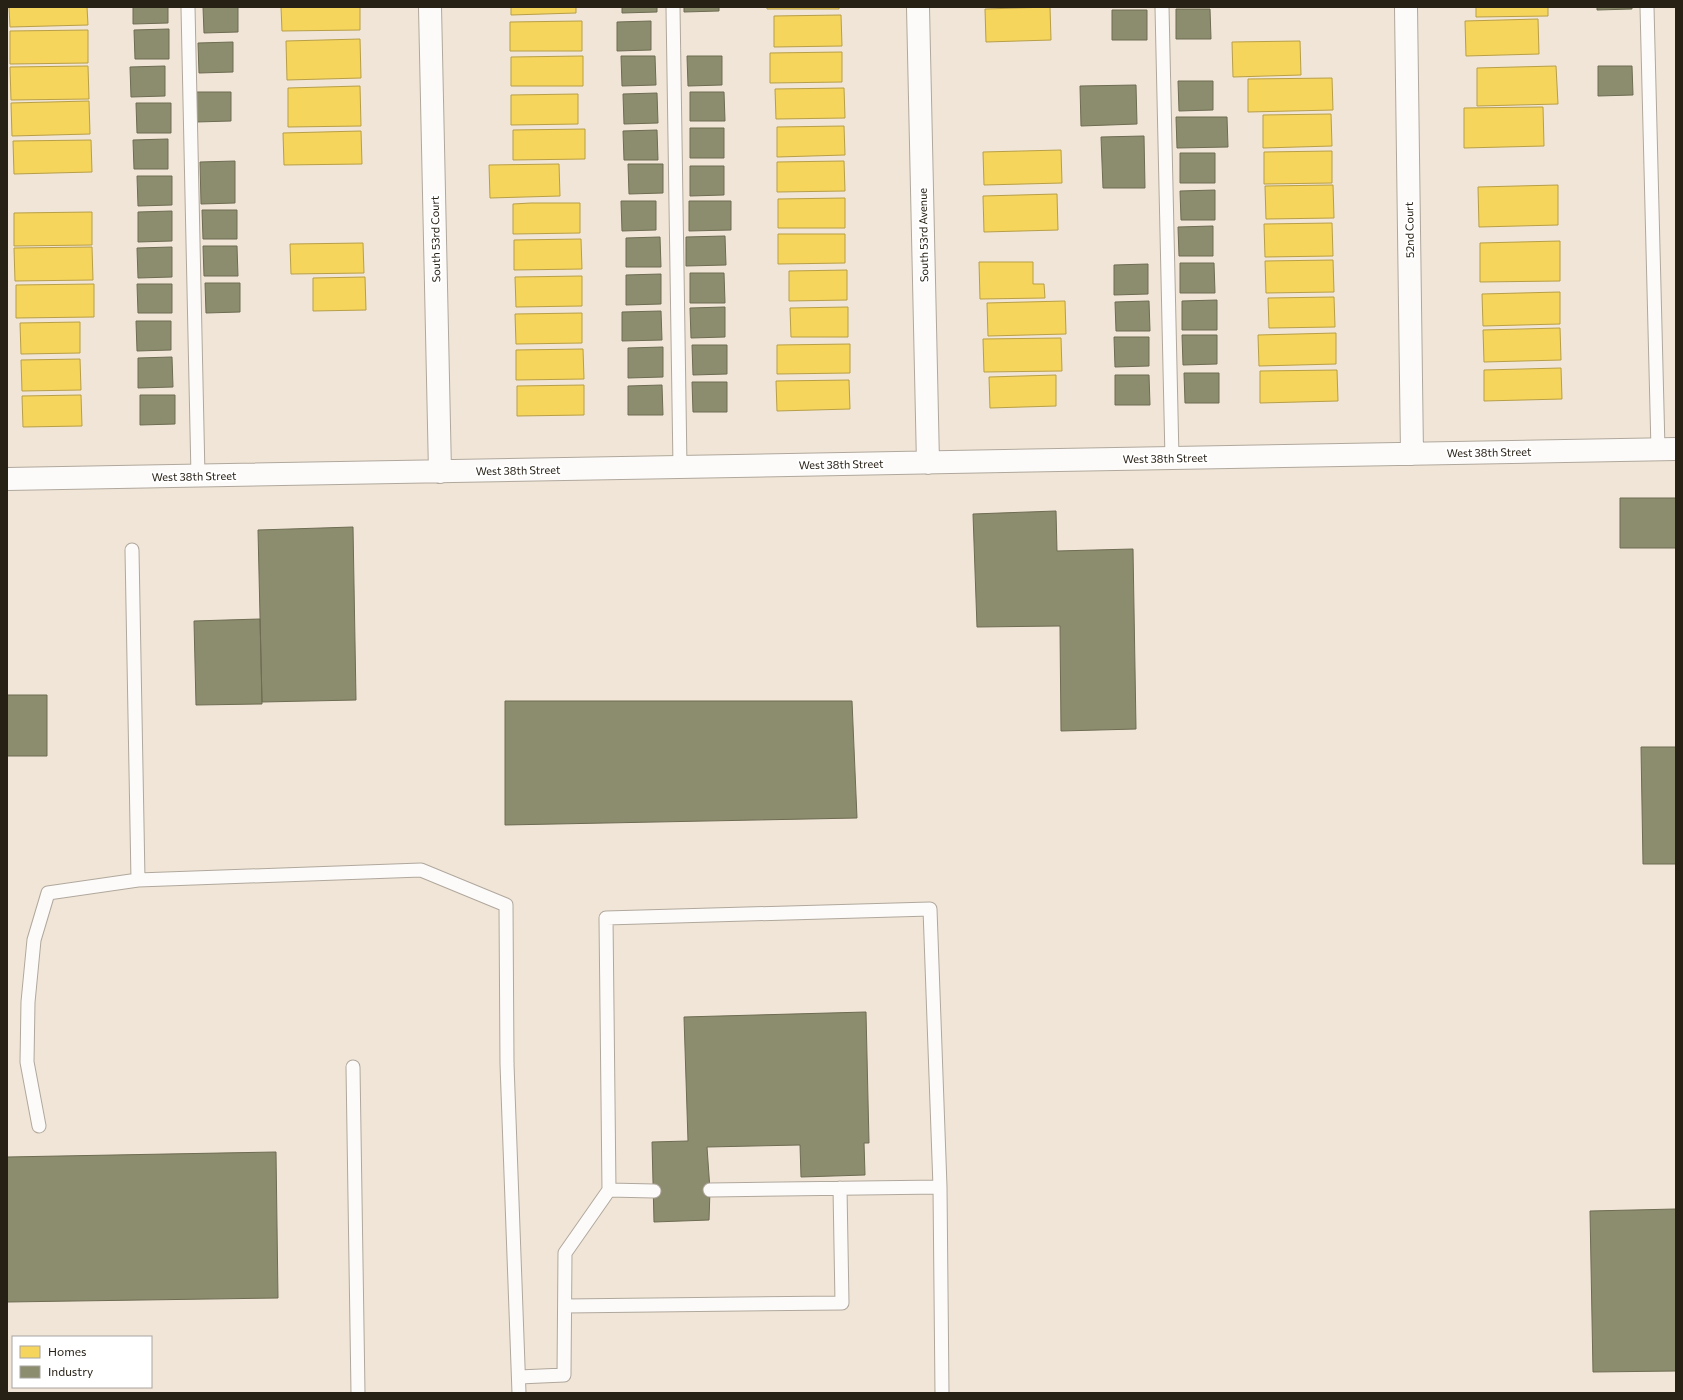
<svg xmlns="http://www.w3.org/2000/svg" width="1683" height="1400" font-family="Commissioner,sans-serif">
<rect width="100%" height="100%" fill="#f0e5d6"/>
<path fill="#f6d55c" stroke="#b89f47" d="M9,7h78l1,18 -78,2z
M281,7h79v23l-78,1z
M511,7h65v6l-65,2z
M767,7h72v2h-72z
M1050,7l1,33 -65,2 -1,-33z
M1476,7h72v9l-72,1z
M841,15l1,31 -68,1v-31z
M1538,19l1,35 -73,2 -1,-35z
M582,21v30h-72v-29z
M88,30v33l-78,1v-33z
M360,39l1,39 -74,2 -1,-39z
M1300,41l1,34 -68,2 -1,-35z
M842,52v30l-72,1v-30z
M583,56v30h-72v-29z
M88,66l1,33 -78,1 -1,-33z
M1556,66l2,38 -81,2v-38z
M1332,78l1,32 -85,2v-33z
M360,86l1,40 -73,1v-39z
M844,88l1,30 -69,1 -1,-30z
M578,94v30l-67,1v-30z
M89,101l1,33 -78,2 -1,-33z
M1543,107l1,39 -80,2v-40z
M1331,114l1,32 -69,2v-33z
M844,126l1,29 -68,2v-30z
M585,129v30l-72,1v-30z
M361,131l1,33 -78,1 -1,-32z
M91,140l1,32 -78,2 -1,-33z
M1061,150l1,33 -78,2 -1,-33z
M1332,151v32l-68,1v-32z
M844,161l1,30 -68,1v-30z
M559,164l1,32 -70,2 -1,-33z
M1333,185l1,33 -68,1 -1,-33z
M1558,185v40l-79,2 -1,-40z
M1057,194l1,36 -74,2 -1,-36z
M845,198v30h-67v-29z
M531,203h49v30l-67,1v-30z
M92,212v33l-78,1v-33z
M1332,223l1,33 -68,1 -1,-33z
M778,234h67v29l-67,1z
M581,239l1,30 -68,1v-30z
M1560,241v40l-80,1v-39z
M363,243l1,30 -73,1 -1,-30z
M92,247l1,33 -78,1 -1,-33z
M1333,260l1,32 -68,1 -1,-32z
M979,262h54v22h11l1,14 -65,1z
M847,270v30l-58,1v-30z
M582,276v30l-66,1 -1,-30z
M365,277l1,33 -53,1v-33z
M94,284v33l-78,1v-33z
M1560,292v32l-77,2 -1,-32z
M1334,297l1,30 -66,1 -1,-30z
M1065,301l1,33 -78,2 -1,-33z
M848,307v30h-57l-1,-29z
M582,313v30l-66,1 -1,-30z
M80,322v31l-59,1 -1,-31z
M1560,328l1,32 -77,2 -1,-32z
M1336,333v31l-77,2 -1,-31z
M1061,338l1,33 -78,1 -1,-33z
M850,344v29l-73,1v-29z
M583,349l1,30 -68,1v-30z
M80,359l1,31 -59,1 -1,-31z
M1561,368l1,31 -78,2v-31z
M1337,370l1,31 -78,2v-32z
M1056,375v31l-66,2 -1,-31z
M849,380l1,29 -73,2 -1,-30z
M584,385v30l-67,1v-30z
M81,395l1,31 -59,1 -1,-31z"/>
<path fill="#8c8c6e" stroke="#6e6c53" d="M133,7h35v16l-35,1z
M203,7h35v25l-34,1z
M622,7h35v5l-35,1z
M684,7h35v4l-35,1z
M1597,7h35v2l-35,1z
M1176,9h34l1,30h-35z
M1112,10h35v30h-35z
M651,21v29l-34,1v-29z
M169,29v30h-34l-1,-29z
M233,42v30l-34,1 -1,-30z
M621,56h34l1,29 -34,1z
M687,56h35v29l-34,1z
M165,66v30l-34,1 -1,-30z
M1598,66h34l1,29 -35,1z
M1178,81h35v29l-34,1z
M1136,85l1,39 -56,2 -1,-40z
M196,92h35v29l-35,1z
M690,92h34l1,29h-35z
M657,93l1,30 -34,1 -1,-30z
M136,103h35v30h-34z
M1176,117h51l1,30 -51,1z
M690,128h34v30h-34z
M657,130l1,30h-34l-1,-29z
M1144,136l1,52h-42l-2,-51z
M168,139v30h-34l-1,-29z
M1180,153h35v30h-35z
M235,161v42l-34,1 -1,-42z
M628,164h35v29l-34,1z
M690,166h34v29l-34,1z
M137,176h35v29l-34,1z
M1215,190v30h-34l-1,-29z
M621,201h35v29l-34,1z
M689,201h42v29l-42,1z
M202,210h35v29h-34z
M172,211v30l-34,1v-30z
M1213,226v30h-34l-1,-29z
M725,236l1,29 -40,1v-29z
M660,237l1,30h-35v-29z
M203,246h34l1,30h-34z
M172,247v30l-34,1 -1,-30z
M1180,263h34l1,30h-35z
M1148,264v30l-34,1v-30z
M690,273h34l1,30h-35z
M661,274v30l-35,1v-30z
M205,283h35v29l-34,1z
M137,284h35v29h-34z
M1217,300v30h-35v-29z
M1149,301l1,30h-34l-1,-29z
M725,307v30l-34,1 -1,-30z
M661,311l1,29 -40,1v-29z
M136,321h35v29l-34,1z
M1182,335h35v29l-34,1z
M1114,337h35v29l-34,1z
M692,345h35v29l-34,1z
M663,347v30l-35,1v-30z
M172,357l1,30 -35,1v-30z
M1184,373h35v30h-34z
M1115,375h34l1,30h-35z
M692,382h35v30h-34z
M662,385l1,30h-35v-29z
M140,395h35v29l-35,1z
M1620,498h56v50h-56z
M1056,511l1,40 76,-2 3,180 -75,2 -1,-105 -83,1 -4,-113z
M353,527l3,173 -94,2 -4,-172z
M260,619l2,85 -66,1 -2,-84z
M7,695h40v61h-40z
M505,701h347l5,117 -352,7z
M1641,747h35v117h-33z
M866,1012l3,131h-5l1,32 -64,2 -1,-32 -93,2 3,43 -1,30 -55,2 -2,-80 36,-1 -4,-124z
M276,1152l2,146 -271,4v-145z
M1676,1209v162l-83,1 -3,-161z"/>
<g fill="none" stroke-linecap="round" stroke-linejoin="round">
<defs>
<path id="service" d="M188,7l10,469
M673,7l7,460
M1162,7l10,451
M1647,7l11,442
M132,550l6,330
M353,1067l5,326
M39,1126l-12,-64 1,-60 6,-62 14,-47 90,-13 283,-10 85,35 1,159 12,329
M609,1190l45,1
M710,1190l230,-3
M565,1306l277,-3 -2,-115
M519,1377l45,-2 1,-122 44,-63 -3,-272 324,-9 10,278 2,206"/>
<path id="minor" d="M430,7l10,465
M918,7l10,456
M1406,7l6,447
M7,479l1669,-30"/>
</defs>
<use href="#service" stroke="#b0a89d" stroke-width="15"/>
<use href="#minor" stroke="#b0a89d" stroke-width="24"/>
<use href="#service" stroke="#fdfbf9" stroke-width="13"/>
<use href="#minor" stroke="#fdfbf9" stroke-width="22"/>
</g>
<g text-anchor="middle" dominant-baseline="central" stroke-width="4" stroke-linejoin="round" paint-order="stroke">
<g font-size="11" fill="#272015" stroke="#fff">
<text transform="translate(1409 230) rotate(-91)">52nd Court</text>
<text transform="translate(923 235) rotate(-91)">South 53rd Avenue</text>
<text transform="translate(435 239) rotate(-91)">South 53rd Court</text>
<text transform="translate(1489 452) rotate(-1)">West 38th Street</text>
<text transform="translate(1165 458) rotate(-1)">West 38th Street</text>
<text transform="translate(841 464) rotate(-1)">West 38th Street</text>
<text transform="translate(518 470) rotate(-1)">West 38th Street</text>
<text transform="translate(194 476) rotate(-1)">West 38th Street</text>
</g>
</g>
<rect width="1683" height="1400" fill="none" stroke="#272015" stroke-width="16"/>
<rect x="12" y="1336" width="140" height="52" fill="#ffffff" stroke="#a9a6a1"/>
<rect x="20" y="1346" width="20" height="12" fill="#f6d55c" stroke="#a9a6a1"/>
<text x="48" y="1356" font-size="12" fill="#272015">Homes</text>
<rect x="20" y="1366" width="20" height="12" fill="#8c8c6e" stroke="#a9a6a1"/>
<text x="48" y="1376" font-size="12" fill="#272015">Industry</text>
</svg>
